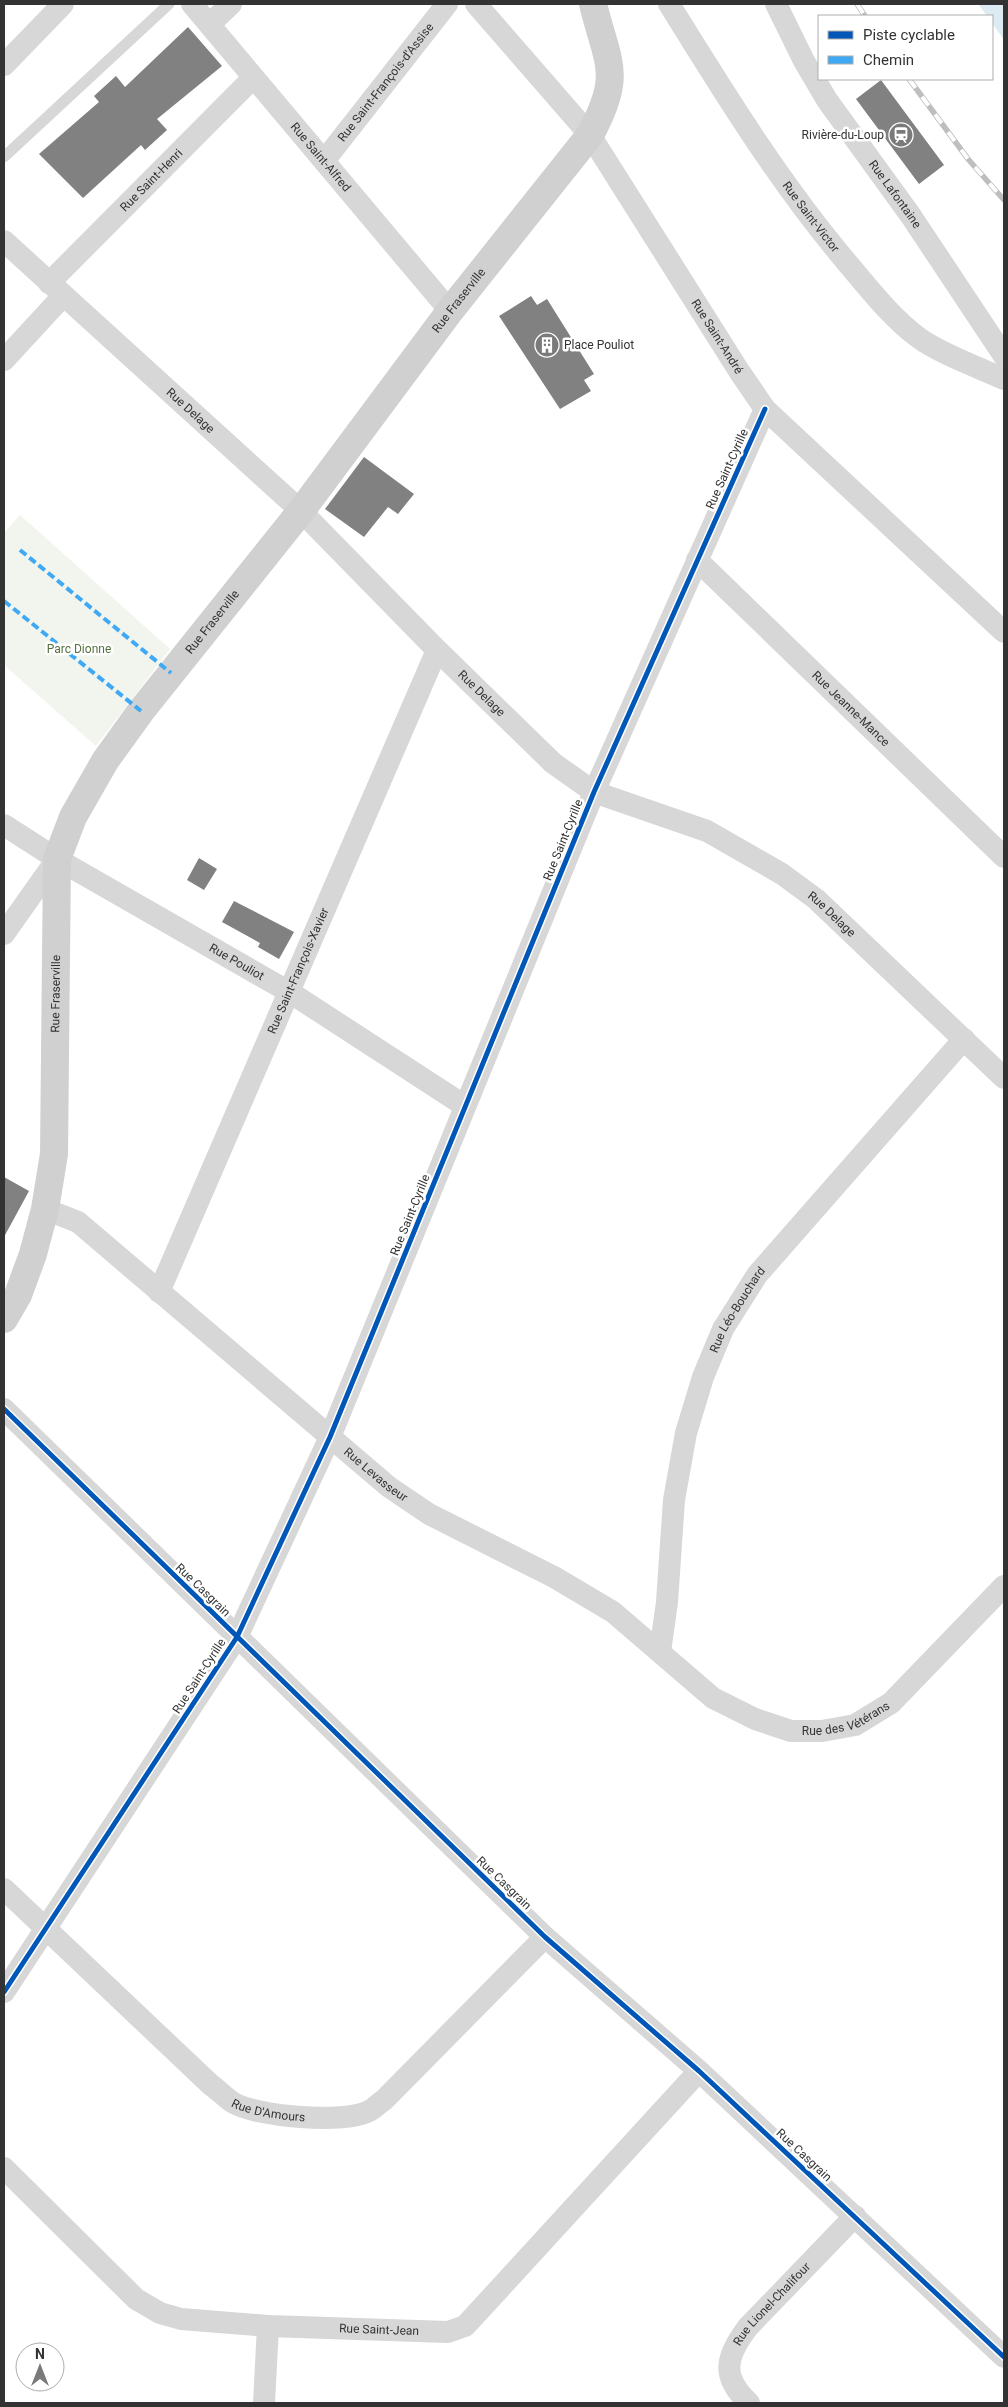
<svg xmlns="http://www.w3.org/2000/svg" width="1008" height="2407" font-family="Roboto,sans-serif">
<rect width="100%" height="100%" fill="#fff"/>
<path fill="#f1f5ed" d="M20,515l150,134 -74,97 -92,-81v-132z"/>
<path fill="#ddebf3" d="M978,4h26v36l-12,-17v-7h-5z"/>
<path fill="#818181" d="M188,27l34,39 -65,53 10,11 -22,20 -4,-5 -58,53 -44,-44 60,-52 -5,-6 22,-20 9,11z
M881,80l63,85 -25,19 -63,-85z
M531,296l6,9 10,-6 47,75 -10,6 7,11 -31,18 -61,-93z
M364,457l50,37 -16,20 -10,-7 -24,30 -39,-28z
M199,858l18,11 -13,21 -17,-10z
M234,901l60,31 -15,27 -21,-12 2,-4 -38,-21z
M4,1177l25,14 -25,46z"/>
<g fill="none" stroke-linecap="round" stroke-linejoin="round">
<path stroke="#d7d7d7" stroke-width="11" d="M4,157l165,-153"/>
<g stroke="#d7d7d7" stroke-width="22">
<path id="s1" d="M192,4l258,307"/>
<path id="s2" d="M476,4l114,131 149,236 26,38 239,223"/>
<path id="s3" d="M669,4c56,90 111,180 180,261 21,25 43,53 70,73 20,15 61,30 85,41"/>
<path id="s4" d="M776,4l28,57 23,39 84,116 93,140"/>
<path d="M210,24l21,-20"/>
<path d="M4,65l59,-61"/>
<path id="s5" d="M324,161l123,-157"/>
<path id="s6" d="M4,241l297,270 136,139 116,113 41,29 113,39 75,43 34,25 188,179"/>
<path id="s7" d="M49,283l204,-205"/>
<path d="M4,360l59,-64"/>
<path id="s8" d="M697,560l307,297"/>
<path id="s9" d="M4,825l53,34 234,134 174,113"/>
<path d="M4,934l53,-75"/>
<path id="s10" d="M45,1209l33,13 311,265 40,27 125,63 59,35 100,86 42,21 36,12h31l33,-6 36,-22 113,-117"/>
<path id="s11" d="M159,1292l278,-642"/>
<path d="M4,1409l541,528 154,134 305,286"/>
<path id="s12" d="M660,1652l7,-50 7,-102 12,-67 17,-56 20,-48 34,-54 207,-236"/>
<path id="s13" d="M4,1889l207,196c7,5 14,12 21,17 24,15 112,22 137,9 5,-2 10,-8 15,-11l161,-163"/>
<path d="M4,1992l233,-355 93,-200 264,-645 171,-383"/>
<path id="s14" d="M4,2168l132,131 24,14 21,6 87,7 180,6 17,-6 13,-14 221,-241"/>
<path d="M264,2403l4,-77"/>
<path id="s15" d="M749,2403c-29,-27 -23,-47 -1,-76l107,-111"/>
</g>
<path stroke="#d0d0d0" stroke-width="28" id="s16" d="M4,1319l14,-24 15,-41 12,-45 9,-55 3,-295 16,-42 32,-56 36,-50 160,-200 149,-200 140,-176c33,-61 18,-70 3,-131"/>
<defs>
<path id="rail" d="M857,4l8,12
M909,79l59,80 36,41"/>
</defs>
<use href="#rail" stroke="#bebebe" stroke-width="5.5"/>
<use href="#rail" stroke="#fff" stroke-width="4" stroke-dasharray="11" stroke-linecap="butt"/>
<path stroke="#3fa9f5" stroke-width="4" stroke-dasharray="8 4" stroke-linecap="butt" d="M20,550l151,123
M4,601l137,110"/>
<defs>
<path id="cycleway" d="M4,1409l541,528 154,134 305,286
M4,1992l233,-355 93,-200 264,-645 171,-383"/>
</defs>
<use href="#cycleway" stroke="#fff" stroke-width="8"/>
<use href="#cycleway" stroke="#0057b8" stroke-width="5"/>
</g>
<defs>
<symbol id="station-disc" viewBox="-11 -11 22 22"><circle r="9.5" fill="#7a7a7a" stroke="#fff"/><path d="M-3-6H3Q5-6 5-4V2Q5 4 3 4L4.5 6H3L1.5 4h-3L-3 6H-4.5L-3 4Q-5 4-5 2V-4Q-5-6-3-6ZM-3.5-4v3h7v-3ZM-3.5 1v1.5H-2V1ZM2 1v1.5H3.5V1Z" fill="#fff"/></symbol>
<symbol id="building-disc" viewBox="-11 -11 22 22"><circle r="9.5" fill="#7a7a7a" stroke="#fff"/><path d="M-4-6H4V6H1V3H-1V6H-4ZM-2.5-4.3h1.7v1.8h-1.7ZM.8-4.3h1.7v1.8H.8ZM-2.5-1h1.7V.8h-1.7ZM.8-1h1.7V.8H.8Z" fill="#fff"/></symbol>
</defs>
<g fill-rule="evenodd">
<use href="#station-disc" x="887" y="121" width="28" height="28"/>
<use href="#building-disc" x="533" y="331" width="28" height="28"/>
</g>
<g text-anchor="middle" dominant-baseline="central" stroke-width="5" stroke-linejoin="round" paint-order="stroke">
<g font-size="12" fill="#333" stroke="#fff">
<text stroke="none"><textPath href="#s5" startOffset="100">Rue Saint-François-d'Assise</textPath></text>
<text stroke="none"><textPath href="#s1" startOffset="200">Rue Saint-Alfred</textPath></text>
<text stroke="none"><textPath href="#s7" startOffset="145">Rue Saint-Henri</textPath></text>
<text stroke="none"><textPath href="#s4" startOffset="225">Rue Lafontaine</textPath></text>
<text stroke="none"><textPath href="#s3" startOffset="256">Rue Saint-Victor</textPath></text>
<text stroke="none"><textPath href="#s16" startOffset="1159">Rue Fraserville</textPath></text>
<text stroke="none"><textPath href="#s2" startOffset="412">Rue Saint-André</textPath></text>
<text stroke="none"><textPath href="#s6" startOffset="252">Rue Delage</textPath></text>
<text transform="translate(727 469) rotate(-66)">Rue Saint-Cyrille</text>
<text stroke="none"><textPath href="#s16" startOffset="754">Rue Fraserville</textPath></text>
<text stroke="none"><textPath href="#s6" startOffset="658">Rue Delage</textPath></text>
<text stroke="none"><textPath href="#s8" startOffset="214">Rue Jeanne-Mance</textPath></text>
<text transform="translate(563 840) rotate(-68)">Rue Saint-Cyrille</text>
<text stroke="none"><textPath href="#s6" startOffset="1078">Rue Delage</textPath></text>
<text stroke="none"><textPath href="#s9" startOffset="270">Rue Pouliot</textPath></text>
<text stroke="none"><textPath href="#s11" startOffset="350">Rue Saint-François-Xavier</textPath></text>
<text stroke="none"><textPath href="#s16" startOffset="334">Rue Fraserville</textPath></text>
<text transform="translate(410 1215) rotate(-68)">Rue Saint-Cyrille</text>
<text stroke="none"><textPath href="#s12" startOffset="355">Rue Léo-Bouchard</textPath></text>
<text stroke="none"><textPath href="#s10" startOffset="426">Rue Levasseur</textPath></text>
<text transform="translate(203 1590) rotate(44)">Rue Casgrain</text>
<text transform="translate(199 1676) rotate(-57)">Rue Saint-Cyrille</text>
<text stroke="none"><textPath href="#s10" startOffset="975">Rue des Vétérans</textPath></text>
<text transform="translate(504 1883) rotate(44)">Rue Casgrain</text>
<text stroke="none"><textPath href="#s13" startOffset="350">Rue D'Amours</textPath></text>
<text transform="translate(804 2155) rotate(43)">Rue Casgrain</text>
<text stroke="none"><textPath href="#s15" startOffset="120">Rue Lionel-Chalifour</textPath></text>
<text stroke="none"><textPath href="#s14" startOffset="434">Rue Saint-Jean</textPath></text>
</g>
<g font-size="12" fill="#333" stroke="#fff" text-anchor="end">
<text x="884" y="135">Rivière-du-Loup</text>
<text x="564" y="345" text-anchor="start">Place Pouliot</text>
</g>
<g font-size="12" fill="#56703f" stroke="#fff">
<text x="79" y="649">Parc Dionne</text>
</g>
</g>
<rect width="1008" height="2407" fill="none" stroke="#333333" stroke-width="10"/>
<rect x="818" y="15" width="175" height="65" fill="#ffffff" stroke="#adadad"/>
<rect x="828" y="31" width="25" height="8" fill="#0057b8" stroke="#adadad"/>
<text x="863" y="40" font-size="15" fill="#333333">Piste cyclable</text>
<rect x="828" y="56" width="25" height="8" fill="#3fa9f5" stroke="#adadad"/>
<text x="863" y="65" font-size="15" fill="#333333">Chemin</text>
<g transform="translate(40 2367)"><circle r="24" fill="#ffffff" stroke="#adadad"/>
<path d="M0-4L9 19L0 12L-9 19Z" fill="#7a7a7a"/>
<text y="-8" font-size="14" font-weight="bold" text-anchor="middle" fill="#333333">N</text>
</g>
</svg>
